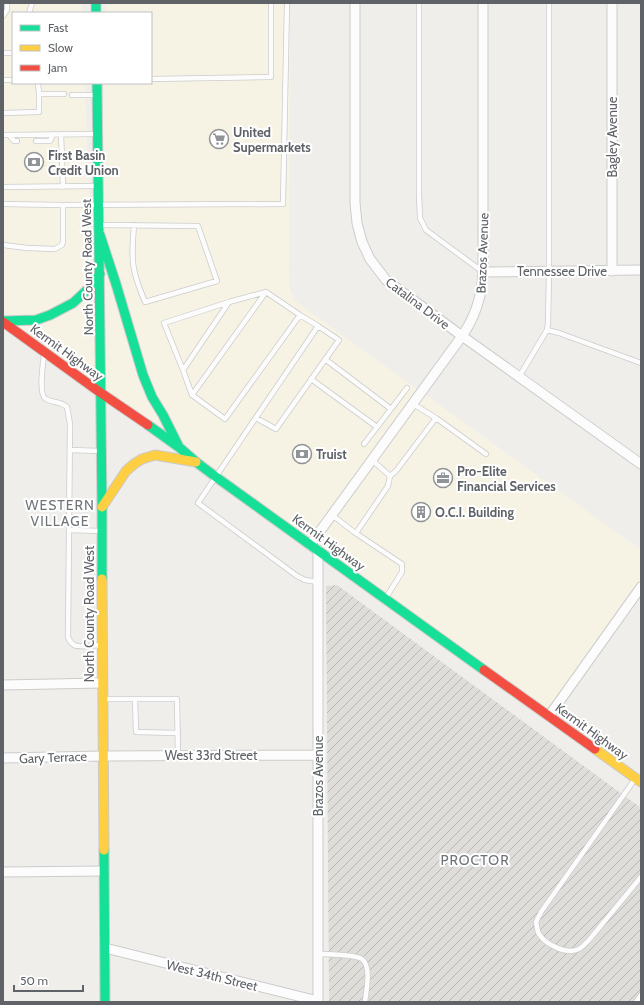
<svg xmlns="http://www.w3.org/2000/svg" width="644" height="1005" font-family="Cabin,sans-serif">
<defs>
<pattern id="industrial-furrows" width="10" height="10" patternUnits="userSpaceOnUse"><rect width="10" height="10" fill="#dfddda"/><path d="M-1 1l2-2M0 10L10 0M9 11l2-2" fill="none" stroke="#b8b7b5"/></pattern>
</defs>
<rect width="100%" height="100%" fill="#efeeea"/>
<path fill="#f7f3e4" d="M3,3h79v10h-69v70h72l11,299 8,-299h47v-70h-45v-10h184l-1,284 6,14 346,249v37l-92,129 -546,-393z"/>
<path fill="url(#industrial-furrows)" d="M337,585l304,223v194h-312l-3,-416z"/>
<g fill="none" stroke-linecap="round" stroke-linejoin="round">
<defs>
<path id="lane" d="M419,3v192l1,23 6,12 57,42
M29,13l3,-10
M3,16l4,-6v-7
M3,53h10
M151,79l120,-2v-74
M3,80h10
M38,83l1,11
M72,95h24
M3,113l36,-1v-18h25
M61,134l2,53
M3,135l94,-1
M9,135l5,6h3
M36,141h14l3,-7
M3,187l94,-1
M3,204l60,1 220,-1 4,-201
M99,225l99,1 19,55 -72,21c-4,-10 -9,-21 -11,-33 -3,-14 -1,-29 0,-44
M3,245l24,3 28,1 7,-4 1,-4v-36
M266,292l34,23
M229,302l-65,21 19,47 46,-68 37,-10 -74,103 33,24 75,-104 18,11 -120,177 99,73 8,4 13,2
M547,330l12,3 82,30
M44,355c-1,9 -6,40 2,44 7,4 14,2 21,8l3,17 -2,213c1,3 3,6 6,8 6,3 20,0 27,0
M325,359l66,50 -27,35
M183,370l9,25
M519,377l28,-47 1,-7 1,-52v-268
M311,379l66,48
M413,404l23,14 50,36
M391,409l16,-21
M256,418l20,11 63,-89 -21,-14
M70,450l30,1
M390,476l6,-5 40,-53
M332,515l22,17 48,32v8l-15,24
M69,530l32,1
M356,533l32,-47 2,-10 -18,-16
M103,699h74l1,57
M135,699l1,33 42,1
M635,779l-94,133 -5,10c1,3 1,9 3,12 7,11 28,21 40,15 4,-2 7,-6 10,-9l52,-63
M318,954c9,0 38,1 44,5 10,8 4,32 3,43
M636,1002l5,-7"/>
<path id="street" d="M355,3v200l2,20 5,19 8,17 16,21 76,56 179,128
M612,271v-268
M483,272l158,-2
M310,545l152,-209c14,-20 20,-40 21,-64v-269
M318,550v452
M3,685l99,-2
M549,716l92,-129
M3,758l100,-2 215,-1
M3,872l101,-1
M105,948l213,53"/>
<path id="fast" d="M96,3v10
M97,83l5,424v72
M100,235l16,49 27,91 9,22 11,18 15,30
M3,321l33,-1 14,-5 23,-12 15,-14 12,-15
M148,425l32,23 16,14 20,15 268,193
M104,850l1,152"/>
<path id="slow" d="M102,507l24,-36 8,-7 8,-5 13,-4 41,7
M102,579l2,271
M595,749l46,33"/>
<path id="jam" d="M3,322l98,71 47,32
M484,670l111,79"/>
</defs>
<use href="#lane" stroke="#cbcccc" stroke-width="6"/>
<use href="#street" stroke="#cbcccc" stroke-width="11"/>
<use href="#fast" stroke="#cacacb" stroke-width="11"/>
<use href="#slow" stroke="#cacacb" stroke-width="11"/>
<use href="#jam" stroke="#cacacb" stroke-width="11"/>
<use href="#lane" stroke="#fdfcfc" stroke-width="4.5"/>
<use href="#street" stroke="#fdfcfc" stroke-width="9"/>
<use href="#fast" stroke="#16e098" stroke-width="9"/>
<use href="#slow" stroke="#ffcf43" stroke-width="9"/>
<use href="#jam" stroke="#f24e42" stroke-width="9"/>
</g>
<defs>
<symbol id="supermarket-ring" viewBox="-11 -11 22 22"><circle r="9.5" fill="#fff" stroke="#919496" stroke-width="1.5"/><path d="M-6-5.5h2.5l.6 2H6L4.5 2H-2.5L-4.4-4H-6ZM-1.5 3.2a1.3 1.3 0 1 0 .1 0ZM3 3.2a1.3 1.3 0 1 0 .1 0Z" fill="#919496"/></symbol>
<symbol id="bank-ring" viewBox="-11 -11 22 22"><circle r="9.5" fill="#fff" stroke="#919496" stroke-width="1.5"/><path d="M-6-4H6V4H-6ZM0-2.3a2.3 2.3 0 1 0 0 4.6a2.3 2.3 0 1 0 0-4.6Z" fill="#919496"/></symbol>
<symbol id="office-ring" viewBox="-11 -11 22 22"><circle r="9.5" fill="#fff" stroke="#919496" stroke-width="1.5"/><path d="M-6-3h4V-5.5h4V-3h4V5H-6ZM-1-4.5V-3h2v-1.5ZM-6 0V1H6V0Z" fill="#919496"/></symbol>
<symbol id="building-ring" viewBox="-11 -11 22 22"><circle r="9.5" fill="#fff" stroke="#919496" stroke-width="1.5"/><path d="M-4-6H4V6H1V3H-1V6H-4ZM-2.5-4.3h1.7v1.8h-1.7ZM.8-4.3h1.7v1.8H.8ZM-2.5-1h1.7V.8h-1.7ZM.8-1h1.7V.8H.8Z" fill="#919496"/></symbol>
</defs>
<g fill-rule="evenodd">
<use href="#supermarket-ring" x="208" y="128" width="22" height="22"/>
<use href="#bank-ring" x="23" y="151" width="22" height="22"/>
<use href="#bank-ring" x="291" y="443" width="22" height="22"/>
<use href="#office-ring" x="432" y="467" width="22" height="22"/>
<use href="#building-ring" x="410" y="501" width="22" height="22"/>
</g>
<g text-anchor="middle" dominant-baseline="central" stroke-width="4" stroke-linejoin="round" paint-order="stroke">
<g font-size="13" font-weight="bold" fill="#5f6368" stroke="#fff" text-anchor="start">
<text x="233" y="132">United<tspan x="233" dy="15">Supermarkets</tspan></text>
<text x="48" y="155">First Basin<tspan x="48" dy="15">Credit Union</tspan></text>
<text x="316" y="454">Truist</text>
<text x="457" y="471">Pro-Elite<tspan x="457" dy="15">Financial Services</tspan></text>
<text x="435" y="512">O.C.I. Building</text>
</g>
<g font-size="13" fill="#5f6368" stroke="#fff">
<text transform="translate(612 137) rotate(-90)">Bagley Avenue</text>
<text transform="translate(482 253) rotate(-88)">Brazos Avenue</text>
<text transform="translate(87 267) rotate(-91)">North County Road West</text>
<text x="562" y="271">Tennessee Drive</text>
<text transform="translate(418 303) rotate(37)">Catalina Drive</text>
<text transform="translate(67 352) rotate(36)">Kermit Highway</text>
<text transform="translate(329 542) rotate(36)">Kermit Highway</text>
<text transform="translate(89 614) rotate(-90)">North County Road West</text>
<text transform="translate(592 731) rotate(36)">Kermit Highway</text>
<text x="211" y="755">West 33rd Street</text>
<text transform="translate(53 757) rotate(-2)">Gary Terrace</text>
<text transform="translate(318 776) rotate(-90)">Brazos Avenue</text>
<text transform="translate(212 975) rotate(14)">West 34th Street</text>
</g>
<g font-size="14" letter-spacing="1" fill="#70757a" stroke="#fff">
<text x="60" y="505">WESTERN<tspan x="60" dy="16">VILLAGE</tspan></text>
<text x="475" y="860">PROCTOR</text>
</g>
</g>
<rect width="644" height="1005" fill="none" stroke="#5f6368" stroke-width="8"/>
<rect x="12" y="12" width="140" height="72" fill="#ffffff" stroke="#bfc1c3"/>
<rect x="20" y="25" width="20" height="6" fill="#16e098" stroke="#bfc1c3"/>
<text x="48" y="32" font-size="12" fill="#5f6368">Fast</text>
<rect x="20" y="45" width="20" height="6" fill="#ffcf43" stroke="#bfc1c3"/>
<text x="48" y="52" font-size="12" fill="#5f6368">Slow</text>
<rect x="20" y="65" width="20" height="6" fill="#f24e42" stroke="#bfc1c3"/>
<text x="48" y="72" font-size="12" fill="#5f6368">Jam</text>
<path d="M14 985v6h69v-6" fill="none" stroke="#5f6368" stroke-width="2"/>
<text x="20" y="985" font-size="12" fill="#5f6368" stroke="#ffffff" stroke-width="3" paint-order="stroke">50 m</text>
</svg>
